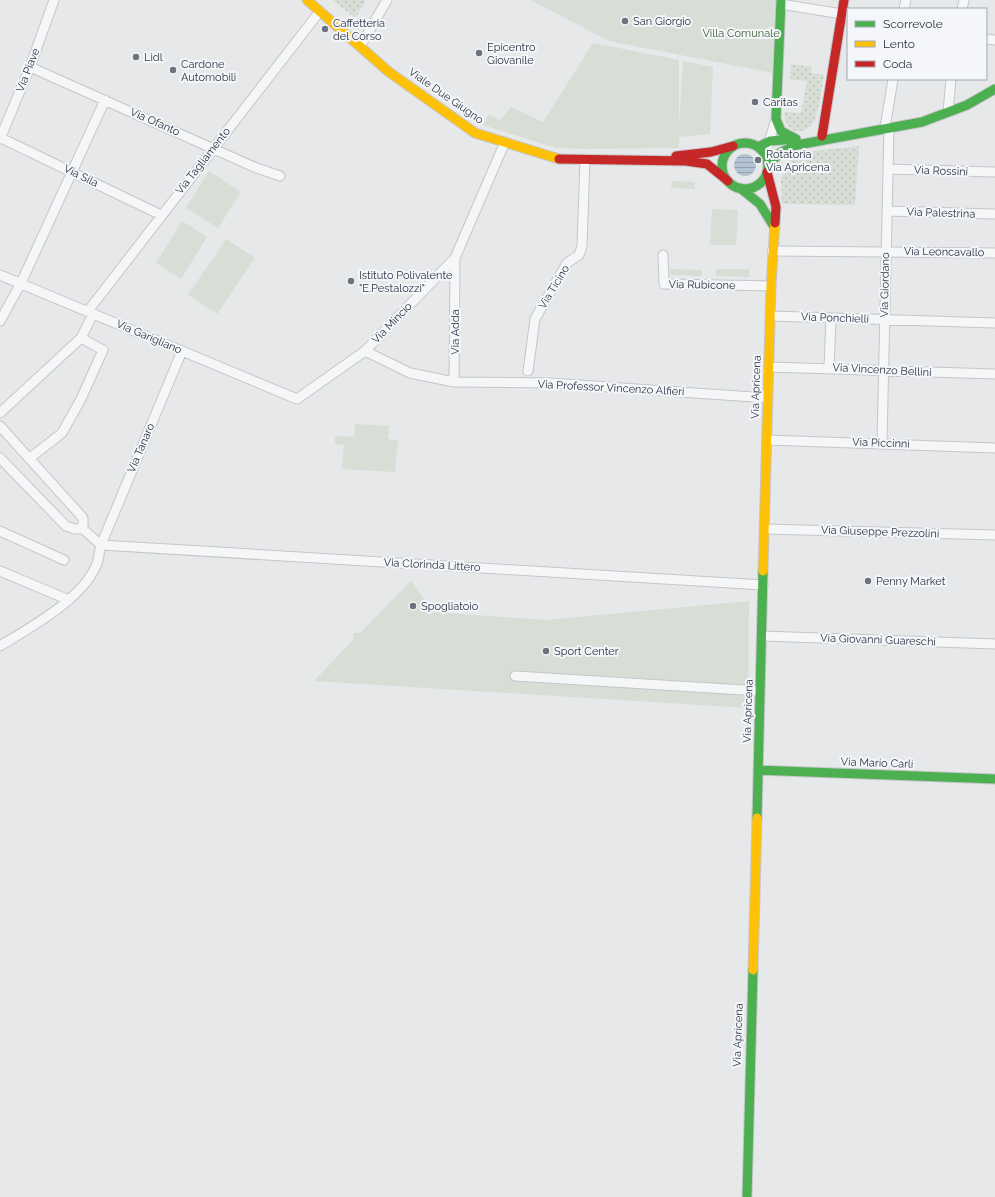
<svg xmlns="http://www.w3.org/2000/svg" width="995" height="1197" font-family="Raleway,sans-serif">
<defs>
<pattern id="grass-dots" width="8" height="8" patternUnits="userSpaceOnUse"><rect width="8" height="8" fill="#d6ded6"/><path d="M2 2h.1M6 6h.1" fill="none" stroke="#b8bfb9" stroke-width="1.8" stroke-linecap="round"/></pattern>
<pattern id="water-rules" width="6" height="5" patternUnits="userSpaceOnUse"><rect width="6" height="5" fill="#b4c4d5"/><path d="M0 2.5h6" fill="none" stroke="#93a0af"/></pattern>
</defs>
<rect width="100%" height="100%" fill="#e6e8ea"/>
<path fill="url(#grass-dots)" d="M333,0h33l-11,18z
M791,64l21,3 -1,6 13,2c-3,14 -4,34 -10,46 -8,17 -32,12 -29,-9l16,1 6,-32 -17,-2z
M859,146l-4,59 -73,-1 -1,-25 10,-22 14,-5z"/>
<path fill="#d6ded6" d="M531,0h244l-2,73 -164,-32z
M593,43l86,17v66l4,-65 30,6 -3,67 -31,3v11l-95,1 -28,-1 -73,-23 6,-11 11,6 11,-13 32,15z
M209,171l32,21 -23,36 -32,-20z
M672,181l23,1v7l-24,-1z
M712,209l26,1 -2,35h-26z
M182,221l25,16 -26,42 -25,-16z
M226,239l29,19 -38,56 -29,-19z
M670,269l32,1v6l-32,-1z
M716,269h33v8l-33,-1z
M355,424l34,2 -1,13 10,1 -3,32 -53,-3 2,-24 -9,-1v-8l19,1z
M411,581l22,31 113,8 203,-19 -1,107 -434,-27 39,-41 1,-7h6z"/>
<path fill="url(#water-rules)" d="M734 165a11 11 0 1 1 22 0a11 11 0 1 1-22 0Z"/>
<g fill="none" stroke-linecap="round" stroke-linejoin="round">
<defs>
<path id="street" d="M781,4l67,11
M904,9l2,-9
M962,9l2,-9
M986,39l9,1
M361,45l26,-45
M30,67l224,100 26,9
M948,112l3,-33
M885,128l8,-49
M1,138l160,77
M0,139l30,-72 24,-67
M765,155l11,-36
M888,169l107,3
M887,211l108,3
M772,251l223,2
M663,255l1,29 107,2
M0,275l297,124 68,-48 90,-93 50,-116
M88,311l232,-300
M771,316l224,7
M0,321l21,-38 84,-183
M365,351l45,22 44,9 96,1 218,15
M769,367l226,7
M829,367l2,-49
M528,371l7,-52 32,-56 12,-8 3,-9 3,-87
M454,382l1,-124
M0,413l81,-75 12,-24
M0,426l83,92v11h-8l-9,-3 -66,-68
M767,440l228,8
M882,443l7,-316
M30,458l32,-25 19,-34 22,-49 -22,-12
M83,529l18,16
M765,529l230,6
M0,531l64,29
M101,545l662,40
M0,571l69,29
M762,636l233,8
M0,646c31,-19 81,-46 96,-80 3,-6 3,-15 5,-21l81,-194
M515,676l245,15"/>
<path id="fast" d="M781,0l-5,119 5,12 15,8
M722 166a23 23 0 1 1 46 0a23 23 0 1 1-46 0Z
M758,147l12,-6 26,-2
M768,165l13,-13 16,-7 125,-23 45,-17 28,-16
M740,188l20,16 13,21
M758,770l237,9
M757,818l6,-247
M747,1197l6,-227"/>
<path id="slow" d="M307,0l82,72 86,61 84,26
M763,571l8,-285 4,-63
M753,970l4,-152"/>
<path id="jam" d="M822,136l22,-136
M676,156l35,-4 22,-6
M559,159l127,2 21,3 21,17
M767,172l9,35 -1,16"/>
</defs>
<use href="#street" stroke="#c4c6c8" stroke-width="11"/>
<use href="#fast" stroke="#c4c6c8" stroke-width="11"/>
<use href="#slow" stroke="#c4c6c8" stroke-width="11"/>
<use href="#jam" stroke="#c4c6c8" stroke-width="11"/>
<use href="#street" stroke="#f5f6f7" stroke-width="9"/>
<use href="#fast" stroke="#4caf50" stroke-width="9"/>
<use href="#slow" stroke="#ffc107" stroke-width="9"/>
<use href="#jam" stroke="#c62828" stroke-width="9"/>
</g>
<g fill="#6c737f" stroke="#f4f6f9" stroke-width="1.5">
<circle cx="625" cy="21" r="4"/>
<circle cx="325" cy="29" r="4"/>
<circle cx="479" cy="53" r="4"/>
<circle cx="136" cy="57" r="4"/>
<circle cx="173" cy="70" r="4"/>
<circle cx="755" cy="102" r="4"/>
<circle cx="758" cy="160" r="4"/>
<circle cx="351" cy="281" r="4"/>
<circle cx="868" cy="581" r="4"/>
<circle cx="413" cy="606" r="4"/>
<circle cx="546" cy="651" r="4"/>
</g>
<g text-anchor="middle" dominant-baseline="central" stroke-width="4" stroke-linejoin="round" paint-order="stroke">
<g font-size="11" fill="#2b3445" stroke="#f4f6f9" text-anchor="start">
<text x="633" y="21">San Giorgio</text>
<text x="333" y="23">Caffetteria<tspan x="333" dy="13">del Corso</tspan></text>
<text x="487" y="47">Epicentro<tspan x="487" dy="13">Giovanile</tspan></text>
<text x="144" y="57">Lidl</text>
<text x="181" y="64">Cardone<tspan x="181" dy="13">Automobili</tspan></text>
<text x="763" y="102">Caritas</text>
<text x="766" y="154">Rotatoria<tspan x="766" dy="13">Via Apricena</tspan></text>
<text x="359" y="275">Istituto Polivalente<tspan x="359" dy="13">"E.Pestalozzi"</tspan></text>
<text x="876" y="581">Penny Market</text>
<text x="421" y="606">Spogliatoio</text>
<text x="554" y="651">Sport Center</text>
</g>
<g font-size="11" fill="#3f6138" stroke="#f4f6f9">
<text x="741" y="33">Villa Comunale</text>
</g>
<g font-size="11" fill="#2b3445" stroke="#f4f6f9">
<text transform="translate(28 70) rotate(-69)">Via Piave</text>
<text transform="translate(446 96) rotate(35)">Viale Due Giugno</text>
<text transform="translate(155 122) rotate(24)">Via Ofanto</text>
<text transform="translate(203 161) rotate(-52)">Via Tagliamento</text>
<text transform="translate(941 171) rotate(2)">Via Rossini</text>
<text transform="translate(81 176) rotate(26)">Via Sila</text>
<text transform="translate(941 213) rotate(2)">Via Palestrina</text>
<text transform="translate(944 252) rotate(1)">Via Leoncavallo</text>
<text transform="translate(702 285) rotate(1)">Via Rubicone</text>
<text transform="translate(885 285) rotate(-89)">Via Giordano</text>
<text transform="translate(554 287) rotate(-59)">Via Ticino</text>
<text transform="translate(835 318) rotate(2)">Via Ponchielli</text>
<text transform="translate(392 323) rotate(-46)">Via Mincio</text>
<text transform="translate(455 332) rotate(-90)">Via Adda</text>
<text transform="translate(149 337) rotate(23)">Via Garigliano</text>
<text transform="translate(882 370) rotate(3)">Via Vincenzo Bellini</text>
<text transform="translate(756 387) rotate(-88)">Via Apricena</text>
<text transform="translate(611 388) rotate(3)">Via Professor Vincenzo Alfieri</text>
<text transform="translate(881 443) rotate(2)">Via Piccinni</text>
<text transform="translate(141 448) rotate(-67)">Via Tanaro</text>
<text transform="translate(880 532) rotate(2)">Via Giuseppe Prezzolini</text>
<text transform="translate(432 565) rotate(3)">Via Clorinda Littero</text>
<text transform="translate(878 640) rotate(2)">Via Giovanni Guareschi</text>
<text transform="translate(748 711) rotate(-88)">Via Apricena</text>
<text transform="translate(877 763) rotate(2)">Via Mario Carli</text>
<text transform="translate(738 1035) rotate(-88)">Via Apricena</text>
</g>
</g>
<rect x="847" y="8" width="140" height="72" fill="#f4f6f9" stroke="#a4a8b1"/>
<rect x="855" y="21" width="20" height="6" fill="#4caf50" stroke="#a4a8b1"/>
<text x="883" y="28" font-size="12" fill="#2b3445">Scorrevole</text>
<rect x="855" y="41" width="20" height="6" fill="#ffc107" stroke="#a4a8b1"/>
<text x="883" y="48" font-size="12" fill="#2b3445">Lento</text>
<rect x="855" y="61" width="20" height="6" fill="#c62828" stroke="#a4a8b1"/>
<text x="883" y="68" font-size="12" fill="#2b3445">Coda</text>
</svg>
